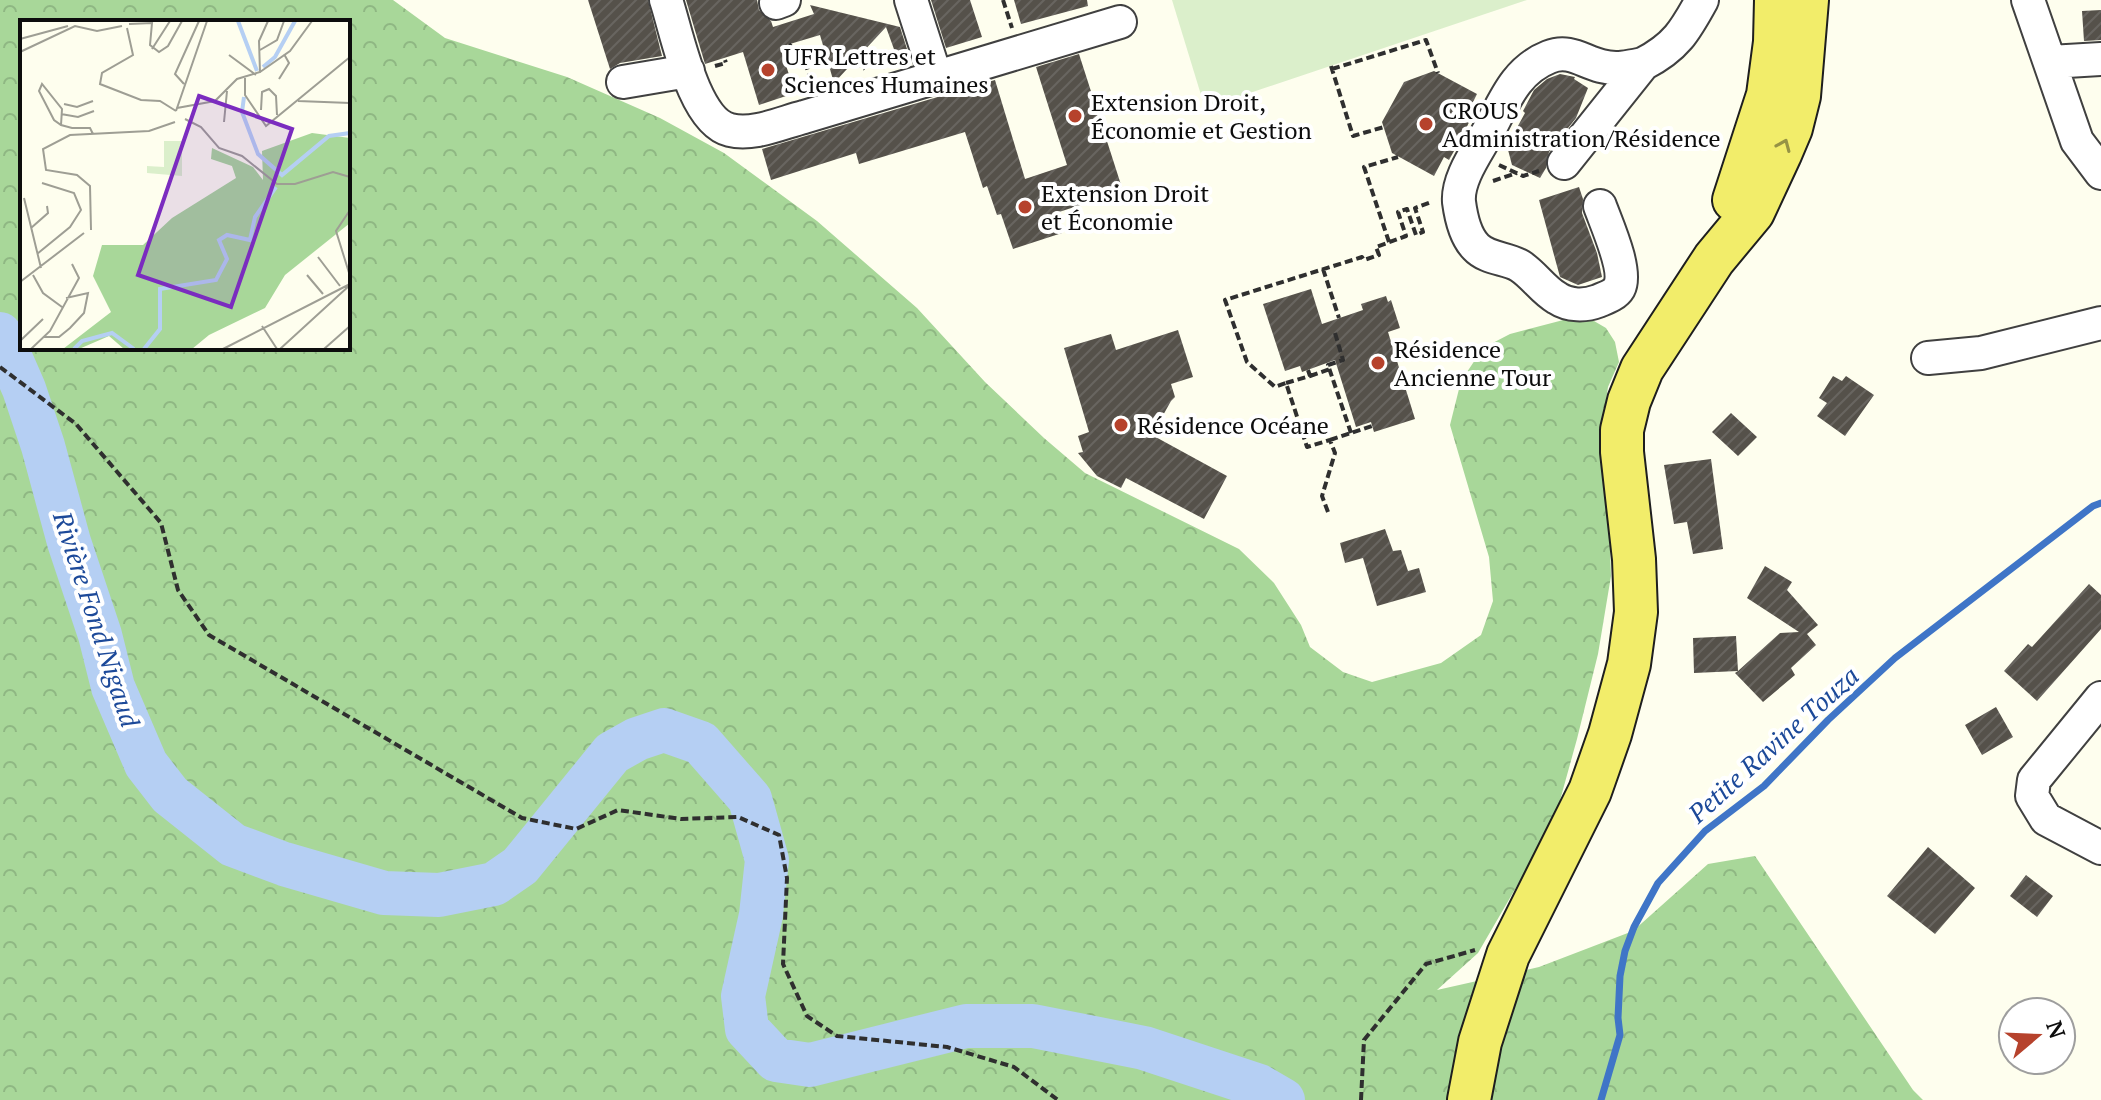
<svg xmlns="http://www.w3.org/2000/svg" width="2101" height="1100" font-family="'PT Serif',serif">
<defs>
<pattern id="forest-crowns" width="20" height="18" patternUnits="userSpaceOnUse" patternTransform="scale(2)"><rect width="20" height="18" fill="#a8d799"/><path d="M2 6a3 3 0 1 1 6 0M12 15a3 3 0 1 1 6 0" fill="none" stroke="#8fb783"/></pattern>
<pattern id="building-hatch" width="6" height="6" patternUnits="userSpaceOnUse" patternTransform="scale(2)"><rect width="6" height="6" fill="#55514a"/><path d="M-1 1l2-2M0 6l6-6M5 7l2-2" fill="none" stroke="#686560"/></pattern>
</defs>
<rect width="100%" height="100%" fill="#fefeee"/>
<path fill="url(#forest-crowns)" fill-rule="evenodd" d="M0,0h393l52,38 122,39 93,41 64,35 93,68 100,87 68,74 59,56 41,35 154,76 35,34 27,42 9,22 33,25 29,10 69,-19 40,-28 12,-34 -4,-44 -39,-132 11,-44 22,-33 27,-14 61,-16 23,3 12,7 9,14 4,20 -11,25 -6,41 6,68 3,80 -13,78 -21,85 -23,83 -76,131 -41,37 102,-23 94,-36 75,-67 47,-8 158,234 10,10h-1923zM22,22h326v326h-326z"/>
<path fill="#dbefcb" d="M1172,0h355l-322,108z"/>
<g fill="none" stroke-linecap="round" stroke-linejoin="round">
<path stroke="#3f75c7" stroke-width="7" d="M1601,1100l19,-65 -2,-17 2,-42 5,-25 9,-24 24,-44 47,-52 59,-45 64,-66 67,-62 198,-152 8,-3"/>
<path stroke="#b5cff3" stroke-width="44" d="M0,334l24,55 19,57 26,96 31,93 13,52 33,77 24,31 63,50 51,19 100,29 55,2 55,-11 26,-18 92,-113 25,-14 27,-9 37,13 49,56 17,61 -6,55 -18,81 4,33 29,31 34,5 156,-39h67l111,22 115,38 24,14"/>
</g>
<path fill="url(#building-hatch)" d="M588,0h60l14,56 -42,7 -10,6z
M686,0h71l2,10 12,11 2,6 41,-13 -4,-9 90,22 7,22 -12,3 -9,-25 -52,56 -14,-48 -40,12 15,46 -36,12 -16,-53 -38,12z
M931,0h39l12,37 -36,11z
M1014,0h73l1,6 -67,18z
M2101,10v30l-17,1 -2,-30z
M1079,54l44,137 -67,22 6,20 -49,16 -12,-35 -4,1 -10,-29 -4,2 -18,-56 -106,32 -3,-11 -85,27 -9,-31 233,-69 30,99 42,-14 -31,-98z
M1434,71l43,23 -10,20 5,2 -9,19 -14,25 -5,-3 -10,19 -42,-23 -10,-31 22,-40z
M1560,74l15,3 -1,2 14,9 -12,30 -27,34 -3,16 -6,10 -28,-13 -5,-19 18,-33 -2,-2 11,-21 13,-11z
M1579,187l4,12 -1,14 15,40 5,24 -24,8 -18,-8 -21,-77z
M1311,289l11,35 41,-14 -2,-6 25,-8 2,6 3,-2 9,28 -12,4 27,87 -41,13 -3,-10 -15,5 -21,-67 -33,12 -2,-6 -15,5 -22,-67z
M1178,330l15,47 -22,7 4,13 -4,4 -19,34 75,41 -23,43 -78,-41 -5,10 -24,-12 -19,-23 5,-1 -5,-16 11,-4 -25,-84 47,-14 5,16z
M1833,376l9,5 4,-5 28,19 -29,41 -28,-20 10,-13 -8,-5z
M1731,413l26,24 -19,19 -26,-24z
M1711,459l12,90 -30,5 -6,-32 -13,2 -10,-59z
M1385,529l8,22 8,-1 7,21 11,-3 7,24 -49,14 -14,-48 -18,5 -5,-20z
M1765,566l27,16 -5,8 31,35 -11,9 9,11 -25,23 4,7 -32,27 -28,-29 3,-2 -44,2 -1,-35 43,-2 2,35 42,-38 19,-1 -52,-34z
M2089,584l12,11v34l-64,72 -33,-30 24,-27 4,3z
M1996,707l17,30 -31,18 -17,-30z
M1928,847l47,41 -40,46 -48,-38z
M2026,875l27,21 -16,21 -27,-21z"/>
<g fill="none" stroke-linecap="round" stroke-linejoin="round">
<defs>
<path id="minor" d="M666,0c11,33 27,121 64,130 23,6 51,-7 74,-13l316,-95
M911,0l25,78
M2028,0l49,141 24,32
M776,3l8,-3
M2050,62l51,-3
M623,82l65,-11
M1564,163l79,-99c33,-17 42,-33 59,-64
M1600,206c6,17 28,65 19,82 -4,7 -14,10 -21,13 -13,5 -29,5 -41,-3 -14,-8 -23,-23 -37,-32 -13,-8 -33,-7 -44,-19 -11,-11 -15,-30 -17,-45 -2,-24 19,-51 30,-72 16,-30 27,-60 60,-73 20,-8 33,4 52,9 15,4 28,1 42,-2
M1928,358l53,-5 120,-30
M2101,698l-67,82 -2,16 14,23 55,29"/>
<path id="major" d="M1734,200l34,-105 7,-53 1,-42
M1469,1100l11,-58 28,-87 82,-164 20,-57 19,-70 7,-52 -2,-53 -12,-107v-22l7,-29 13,-32 72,-110 39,-47 27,-58 11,-26 8,-32 8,-96"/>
</defs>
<use href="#minor" stroke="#404040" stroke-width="36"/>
<use href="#major" stroke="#1e1e1e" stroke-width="46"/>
<path stroke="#2f2f2f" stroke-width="4" stroke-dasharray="8 4" stroke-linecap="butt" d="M1003,0l9,28
M789,44l16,18 8,24
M855,61l10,8
M715,66l11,-3 -1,-3
M1331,66l22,70 31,-9
M1332,69l94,-29 12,33
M1499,165l24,11 16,-5
M1493,181l24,-8
M1389,242l-25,-75 34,-10
M1323,269l16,49
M1335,333l8,27 -15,5 23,68
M0,367l76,57 85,99 17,67 31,45 313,183 54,11 42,-19 63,9 57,-2 41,18 8,43 -4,86 24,52 30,20 110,11 67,20 44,33
M1310,376l20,-7
M1286,383l24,-7 -2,-6
M1330,440l42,-14
M1328,512l-6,-16 13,-43 -5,-13 -23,7 -21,-64 -11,4 -28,-25 -22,-62 137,-43 2,3 15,-5 -3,-8 30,-11 -8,-24 9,-3 9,26 7,-3 -8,-24 16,-6
M1361,1100l3,-60 62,-76 49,-14"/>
<use href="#minor" stroke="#fff" stroke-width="32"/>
<use href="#major" stroke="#f2ed6a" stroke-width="42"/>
</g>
<defs><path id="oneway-chevron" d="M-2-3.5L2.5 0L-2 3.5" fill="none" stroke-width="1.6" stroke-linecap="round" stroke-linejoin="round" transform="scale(2)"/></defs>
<use stroke="#969345" href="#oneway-chevron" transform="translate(1784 145) rotate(-67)"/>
<g fill="#b6422c" stroke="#fff" stroke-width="3">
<circle cx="768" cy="70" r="8"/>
<circle cx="1075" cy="116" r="8"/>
<circle cx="1426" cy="124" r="8"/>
<circle cx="1025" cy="207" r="8"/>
<circle cx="1378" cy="363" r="8"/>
<circle cx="1121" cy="425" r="8"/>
</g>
<g text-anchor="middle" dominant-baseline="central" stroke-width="8" stroke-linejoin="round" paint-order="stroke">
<g font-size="24" fill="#0d0d0d" stroke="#fff" text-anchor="start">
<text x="784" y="56">UFR Lettres et<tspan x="784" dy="28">Sciences Humaines</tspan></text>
<text x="1091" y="102">Extension Droit,<tspan x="1091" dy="28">Économie et Gestion</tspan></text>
<text x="1442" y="110">CROUS<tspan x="1442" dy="28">Administration/Résidence</tspan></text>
<text x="1041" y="193">Extension Droit<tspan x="1041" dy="28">et Économie</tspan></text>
<text x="1394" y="349">Résidence<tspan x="1394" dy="28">Ancienne Tour</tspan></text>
<text x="1137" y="425">Résidence Océane</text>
</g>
<g font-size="26" font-style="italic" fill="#1c4999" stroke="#fff">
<text transform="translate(97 619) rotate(72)">Rivière Fond Nigaud</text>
<text transform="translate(1773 744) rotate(-42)">Petite Ravine Touza</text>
</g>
</g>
<g transform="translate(20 20)">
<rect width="330" height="330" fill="#fefeee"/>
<path d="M292,113l38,5v85l-65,52 -20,33 -56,27 -17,14h-68l-15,-13 -30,13h-16l48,-37 -18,-36 9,-31h41l29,-27 64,-40 -4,-12 -21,-7 1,-11 41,19 10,13 -1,-29z" fill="#a8d799"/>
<path d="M144,121h18v35l-35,-3v-7l17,1z" fill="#dbefcb"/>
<path fill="none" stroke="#b5cff3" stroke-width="4" d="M218,1l19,50M243,47l12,-10 20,-36M224,77l-2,15 16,42 24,21 47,-39 21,-3M54,329l8,-8 30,-8 22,16M124,329l16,-20v-40l56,-9 11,-21 -8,-19 8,-5 23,5 5,-23 21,-30"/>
<path fill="none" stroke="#9e9e94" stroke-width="2" d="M109,4l23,-1 -2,22 9,7 9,-6 14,-25M107,8l6,27 -31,18 -2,11 41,16 19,1 16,10M0,19l48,-13M132,29l18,-28M240,30l17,-10 7,-19M0,32l55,-26 22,5 25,-5M209,35l27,20M240,52l30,-21 22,-30M225,58v17l21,31 84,-69M259,59l10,-16 -5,-9M164,64l-9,-10 24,-53M278,81l52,2M44,84l13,3 16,-6M157,88l38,-7 22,-22 23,-7 -1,-31 9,-20M241,90l1,-18 7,-3 7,7 1,19M156,91l31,-90M41,94l17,3 16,-6M165,99l16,8 18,21 23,8 35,28h18l38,-12 17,5M204,102l3,-31M41,105l1,-16 -20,-25 -3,7 15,29 7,5 11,3h18l3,6M4,178l17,70M330,190l-14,21 14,45M11,208l17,-15 -1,-7M71,210l-1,-44 -13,-11 -31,-5 -3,-21 27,-14 79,-4 26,-9M17,234l33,-27 11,-17 -7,-17 -32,-10M298,237l22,29M13,255l10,18 19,14M287,255l16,19M0,262l64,-49M242,306l15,23M25,317h14l11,-9 14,-15 4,-20 -22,5M0,321l23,-22M11,329l19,-18 29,-53 -7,-14M203,329l127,-65M260,329l70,-64M304,329l26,-23"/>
<path fill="#7b2cbf" fill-opacity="0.15" stroke="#7b2cbf" stroke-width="4" d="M179,76l93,33 -61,178 -93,-32z"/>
<rect width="330" height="330" fill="none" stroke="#0d0d0d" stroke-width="4"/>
</g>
<g transform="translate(2037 1036) rotate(71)"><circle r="38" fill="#ffffff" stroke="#9e9e9e" stroke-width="2"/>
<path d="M0-6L14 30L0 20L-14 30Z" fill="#b6422c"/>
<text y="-12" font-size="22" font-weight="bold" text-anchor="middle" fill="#0d0d0d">N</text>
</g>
</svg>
